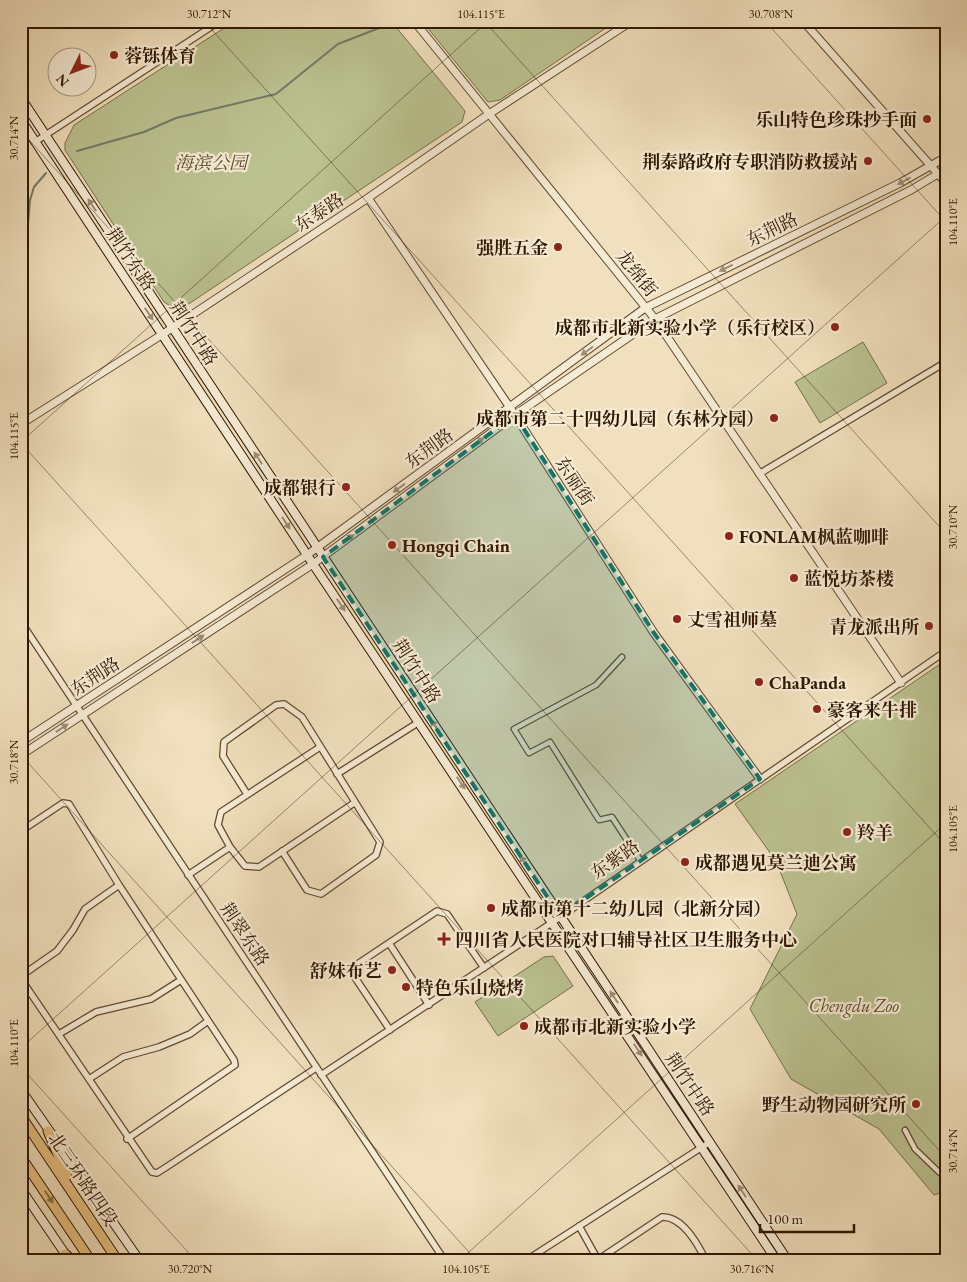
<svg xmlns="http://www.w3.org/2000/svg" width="967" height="1282" font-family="'EB Garamond','Noto Serif SC',serif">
<rect width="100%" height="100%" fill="#f1e0bd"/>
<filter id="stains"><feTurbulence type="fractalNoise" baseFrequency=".004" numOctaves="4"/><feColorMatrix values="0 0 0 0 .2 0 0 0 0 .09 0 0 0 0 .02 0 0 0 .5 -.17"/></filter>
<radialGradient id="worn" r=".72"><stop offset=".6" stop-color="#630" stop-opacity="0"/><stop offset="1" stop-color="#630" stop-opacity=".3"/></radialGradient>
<path fill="#bbc290" stroke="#766d49" d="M235,21h156l74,90 -3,11 -284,189 -14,-9 -99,-152v-7l9,-18z
M422,21h194l-116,79 -12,2z
M863,342l24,41 -67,40 -25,-41z
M946,660v531l-12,4 -55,-66 -88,-50 -41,-70 47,-95 -21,-53 -41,-57z
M553,956l20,30 -75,50 -23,-34 69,-45z"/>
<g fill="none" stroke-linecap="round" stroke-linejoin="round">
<path stroke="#717b6a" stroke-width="2" d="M77,151l67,-19 32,-14 100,-24 62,-50 54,-21
M21,307l9,-107 4,-13 12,-14"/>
<defs>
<path id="pedestrian" d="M622,657l-26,28 -82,44 15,24 21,-11 49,78 13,-3 28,43
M905,1130l10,19 26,25"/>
<path id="minor" d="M35,142l185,-121
M759,474l187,-112
M21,622l424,639
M320,747l-99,65 -3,13 12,22 15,19 14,1 95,-64
M337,774l82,-52
M247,794l-24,-38 1,-14 52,-37 8,-1 18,13 78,125 -4,13 -55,39 -14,-4 -25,-39
M21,831l42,-28 6,1 50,81 115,175 1,5 -108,74
M188,875l42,-28
M389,943l40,62
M21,976l36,-25 16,-21 12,-21 34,-24
M21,979l131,193 5,1 11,-7 148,-98
M390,1030l-38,-57 4,-8 81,-54 10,3 37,54
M59,1034l37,-22 55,-13 30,-19
M321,1075l232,-153 393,-271
M89,1079l34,-22 36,-10 31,-13 18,-13
M944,1181l2,5
M579,1226l19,34
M52,1261l13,-7
M525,1261l185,-119
M596,1261l66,-44c20,-1 36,27 44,44"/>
<path id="tertiary" d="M414,21l241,298 246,364
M803,21l143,162
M368,198l147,217 139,218 106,146
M21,424l142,-90 205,-136 121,-84 143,-93
M21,742l286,-187 338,-247 255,-125 46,-26
M21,755l292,-191 202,-149 140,-96 256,-129 35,-21"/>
<path id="secondary" d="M21,98l767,1163
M21,120l292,444 464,697
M21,1090l119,171
M21,1189l47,69"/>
<path id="trunk" d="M21,1116l97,145
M48,1131l19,45
M21,1157l70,104
M65,1254l8,7"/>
</defs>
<use href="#pedestrian" stroke="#614a31" stroke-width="7"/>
<use href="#minor" stroke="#614a31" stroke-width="8"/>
<use href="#tertiary" stroke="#614a31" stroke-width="9"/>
<use href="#secondary" stroke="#311802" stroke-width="10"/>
<use href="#trunk" stroke="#311802" stroke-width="11"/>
<use href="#pedestrian" stroke="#f6ebd4" stroke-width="4.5"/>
<use href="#minor" stroke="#f6ebd4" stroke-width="5.5"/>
<use href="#tertiary" stroke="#f6ebd4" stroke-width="7"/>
<use href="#secondary" stroke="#f6ebd4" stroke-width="8"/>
<use href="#trunk" stroke="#e8c07e" stroke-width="9"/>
</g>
<defs><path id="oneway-solid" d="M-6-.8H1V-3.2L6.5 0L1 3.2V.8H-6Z" transform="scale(1.25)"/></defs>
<g fill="#9d8c76">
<use href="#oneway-solid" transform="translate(904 181) rotate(152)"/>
<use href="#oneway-solid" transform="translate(92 205) rotate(-123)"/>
<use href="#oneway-solid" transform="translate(726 268) rotate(154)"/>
<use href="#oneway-solid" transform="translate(149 314) rotate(56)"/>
<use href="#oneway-solid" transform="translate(587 351) rotate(144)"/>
<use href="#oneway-solid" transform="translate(478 442) rotate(-37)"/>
<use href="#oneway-solid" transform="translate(258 458) rotate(-123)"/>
<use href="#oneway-solid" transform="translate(399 488) rotate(144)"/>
<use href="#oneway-solid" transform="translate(286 523) rotate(57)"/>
<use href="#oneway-solid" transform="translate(348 539) rotate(-37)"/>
<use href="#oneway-solid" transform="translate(341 605) rotate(56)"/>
<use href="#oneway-solid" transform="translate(198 639) rotate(-33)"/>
<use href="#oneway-solid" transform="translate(435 726) rotate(-123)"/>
<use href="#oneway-solid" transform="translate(62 728) rotate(-34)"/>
<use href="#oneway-solid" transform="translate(461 783) rotate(56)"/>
<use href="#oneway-solid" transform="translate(524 862) rotate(-123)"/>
<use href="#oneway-solid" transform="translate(614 997) rotate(-124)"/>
<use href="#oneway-solid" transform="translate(638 1050) rotate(56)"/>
<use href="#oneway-solid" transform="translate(742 1191) rotate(-123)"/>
</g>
<use fill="#8c6c40" href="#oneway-solid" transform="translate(49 1197) rotate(56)"/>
<path fill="#0f766e" fill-opacity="0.2" stroke="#0f766e" stroke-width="4" stroke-dasharray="10 6" stroke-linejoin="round" d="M515,415l139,218 106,146 -200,137 -237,-359z"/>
<path fill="none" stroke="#311802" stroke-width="1" stroke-opacity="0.45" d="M204,21l742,825M484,21l462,513M765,21l181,201M21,131l925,1027M21,442l467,-421M21,443l737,818M21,755l456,506M21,1048l925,-832M21,1067l175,194M459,1261l487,-438"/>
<g fill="#8f2418" stroke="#f6ebd4" stroke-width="2">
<circle cx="114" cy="55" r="5"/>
<circle cx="927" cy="119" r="5"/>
<circle cx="868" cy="161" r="5"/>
<circle cx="558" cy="247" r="5"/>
<circle cx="835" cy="327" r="5"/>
<circle cx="774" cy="418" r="5"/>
<circle cx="346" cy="487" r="5"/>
<circle cx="729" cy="536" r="5"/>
<circle cx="392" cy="545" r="5"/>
<circle cx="794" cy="578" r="5"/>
<circle cx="677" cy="619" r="5"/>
<circle cx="929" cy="626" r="5"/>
<circle cx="759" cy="682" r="5"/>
<circle cx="817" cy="709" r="5"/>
<circle cx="847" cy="832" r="5"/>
<circle cx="685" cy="862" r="5"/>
<circle cx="491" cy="908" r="5"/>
<path d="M441.5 931.5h5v5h5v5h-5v5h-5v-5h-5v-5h5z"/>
<circle cx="392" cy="970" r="5"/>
<circle cx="406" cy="987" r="5"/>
<circle cx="524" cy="1026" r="5"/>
<circle cx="916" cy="1104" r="5"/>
</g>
<g text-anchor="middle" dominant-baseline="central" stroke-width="4.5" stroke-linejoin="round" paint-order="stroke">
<g font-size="18" font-weight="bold" fill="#311802" stroke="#f6ebd4" text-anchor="start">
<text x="124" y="55">蓉铄体育</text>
<text x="917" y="119" text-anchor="end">乐山特色珍珠抄手面</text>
<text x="858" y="161" text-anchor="end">荆泰路政府专职消防救援站</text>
<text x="548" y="247" text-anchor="end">强胜五金</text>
<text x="825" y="327" text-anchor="end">成都市北新实验小学（乐行校区）</text>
<text x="764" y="418" text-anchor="end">成都市第二十四幼儿园（东林分园）</text>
<text x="336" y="487" text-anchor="end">成都银行</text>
<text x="739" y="536">FONLAM枫蓝咖啡</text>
<text x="402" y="545">Hongqi Chain</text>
<text x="804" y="578">蓝悦坊茶楼</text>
<text x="687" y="619">丈雪祖师墓</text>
<text x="919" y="626" text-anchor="end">青龙派出所</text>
<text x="769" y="682">ChaPanda</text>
<text x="827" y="709">豪客来牛排</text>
<text x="857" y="832">羚羊</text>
<text x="695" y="862">成都遇见莫兰迪公寓</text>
<text x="501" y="908">成都市第十二幼儿园（北新分园）</text>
<text x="455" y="939">四川省人民医院对口辅导社区卫生服务中心</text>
<text x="382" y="970" text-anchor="end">舒妹布艺</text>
<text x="416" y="987">特色乐山烧烤</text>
<text x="534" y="1026">成都市北新实验小学</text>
<text x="906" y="1104" text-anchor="end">野生动物园研究所</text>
</g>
<g font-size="18" font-style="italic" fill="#5a4b2d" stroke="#f6ebd4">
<text x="211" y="162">海滨公园</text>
<text x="854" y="1005">Chengdu Zoo</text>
</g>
<g font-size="18" fill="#311802" stroke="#f6ebd4">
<text transform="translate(319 212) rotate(-33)">东泰路</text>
<text transform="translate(772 229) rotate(-26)">东荆路</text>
<text transform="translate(131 259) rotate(56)">荆竹东路</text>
<text transform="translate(637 273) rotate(51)">龙绵街</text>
<text transform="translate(194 333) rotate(57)">荆竹中路</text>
<text transform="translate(429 448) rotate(-36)">东荆路</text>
<text transform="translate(575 481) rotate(57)">东丽街</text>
<text transform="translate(417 671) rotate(57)">荆竹中路</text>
<text transform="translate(95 676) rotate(-33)">东荆路</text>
<text transform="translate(615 859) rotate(-35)">东紫路</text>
<text transform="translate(245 934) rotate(56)">荆翠东路</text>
<text transform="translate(690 1084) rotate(56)">荆竹中路</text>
<text transform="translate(83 1179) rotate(56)">北三环路四段</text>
</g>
</g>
<rect width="967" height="1282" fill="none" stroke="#f1e0bd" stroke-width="55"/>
<g transform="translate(72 72) rotate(228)"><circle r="24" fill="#f6ebd4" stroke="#a79780"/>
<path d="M0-4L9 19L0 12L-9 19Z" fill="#8f2418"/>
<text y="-8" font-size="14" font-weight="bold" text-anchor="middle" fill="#311802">N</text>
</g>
<path d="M760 1224v8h94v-8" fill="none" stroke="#311802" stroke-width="2.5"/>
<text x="767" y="1224" font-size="15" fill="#311802" stroke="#f6ebd4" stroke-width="4" paint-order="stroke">100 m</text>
<rect x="28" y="28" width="912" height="1226" fill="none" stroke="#311802" stroke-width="2"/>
<g font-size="12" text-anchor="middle" fill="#311802">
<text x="209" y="18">30.712°N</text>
<text x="481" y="18">104.115°E</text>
<text x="771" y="18">30.708°N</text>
<text transform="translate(14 138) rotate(-90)" y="4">30.714°N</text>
<text transform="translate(953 222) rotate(-90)" y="4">104.110°E</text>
<text transform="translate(14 436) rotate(-90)" y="4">104.115°E</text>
<text transform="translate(953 527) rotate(-90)" y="4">30.710°N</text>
<text transform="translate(14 762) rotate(-90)" y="4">30.718°N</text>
<text transform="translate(953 829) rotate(-90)" y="4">104.105°E</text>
<text transform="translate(14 1043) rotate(-90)" y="4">104.110°E</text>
<text transform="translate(953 1151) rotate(-90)" y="4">30.714°N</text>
<text x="190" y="1273">30.720°N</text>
<text x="466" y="1273">104.105°E</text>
<text x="752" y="1273">30.716°N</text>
</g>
<rect width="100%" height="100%" filter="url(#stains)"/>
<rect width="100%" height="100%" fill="url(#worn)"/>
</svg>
